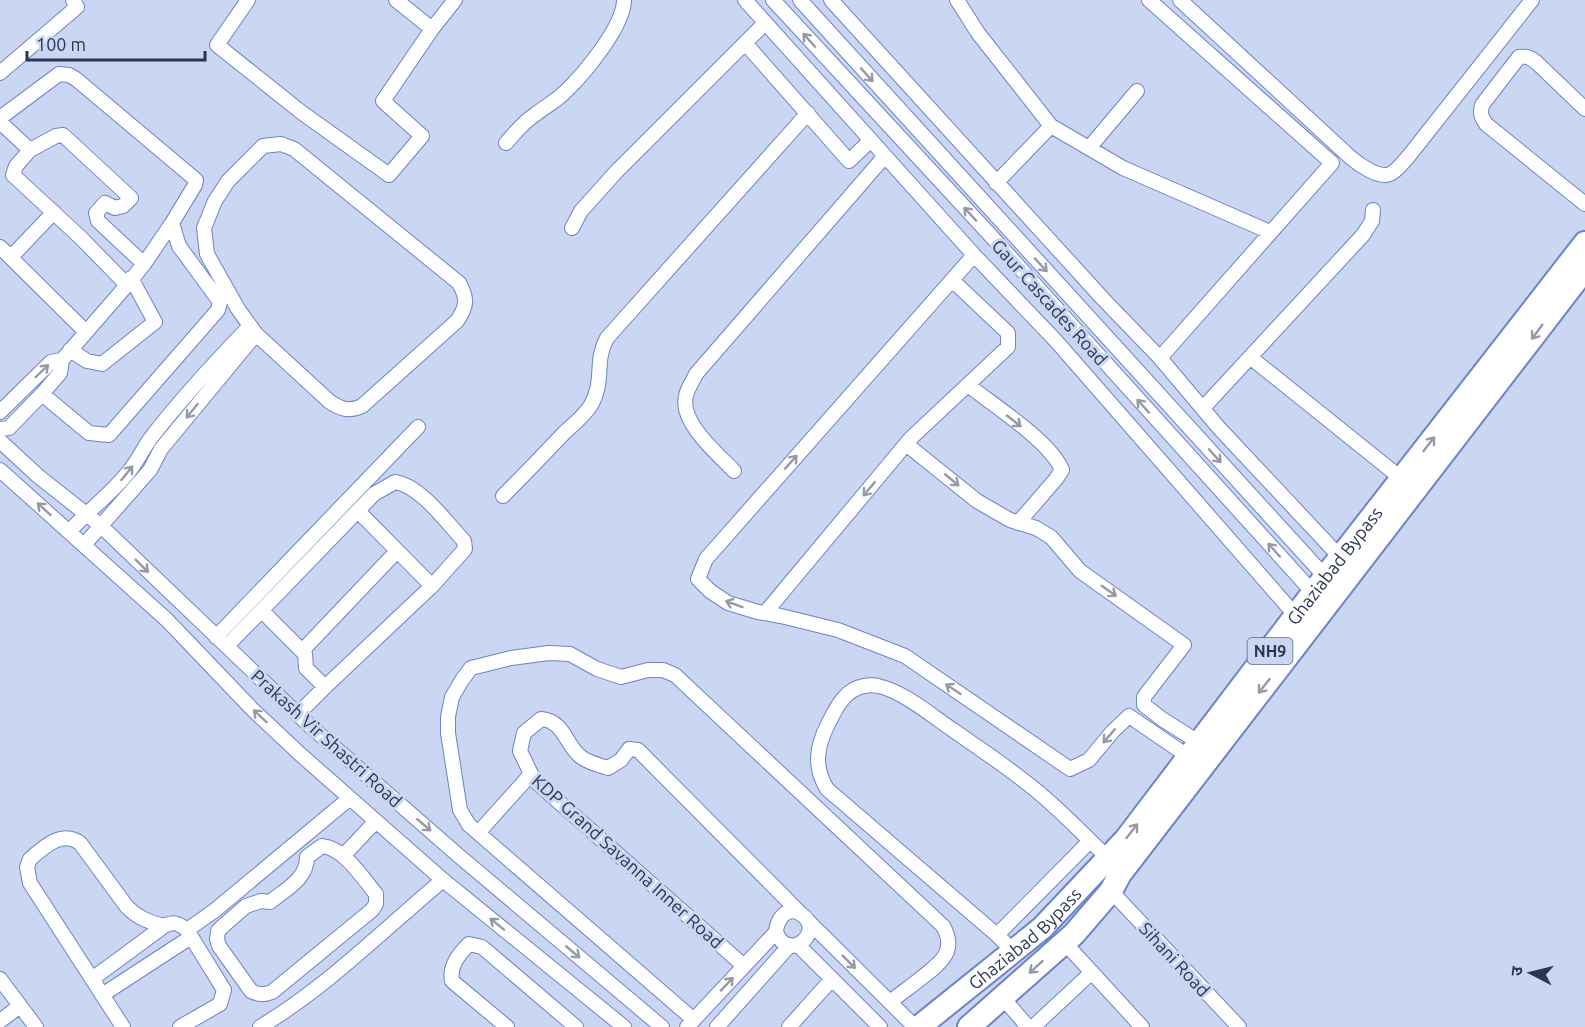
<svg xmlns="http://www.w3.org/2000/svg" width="1585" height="1027" font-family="Ubuntu,'Noto Sans Devanagari',sans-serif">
<rect width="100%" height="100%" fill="#cbd6f3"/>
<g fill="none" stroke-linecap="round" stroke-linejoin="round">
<defs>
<path id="minor" d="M248,0l-31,45 84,67 88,63 33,-39 -39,-35 49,-72 -36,-29
M745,0l229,255 83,87 239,274
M773,0l219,237 325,360
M800,0l530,582
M831,0l273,300 56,58 59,70 122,130
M957,0l21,33 73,93 -55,57
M1149,0l183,163 -172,195
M1180,0l170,157c8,7 29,22 40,17 7,-3 13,-12 18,-17l124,-157
M432,29l23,-29
M745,43l104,118 22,-21
M0,73l77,-66 -4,-7
M1585,109l-49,-47c-6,-5 -10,-6 -17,-5l-37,48c-2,8 -1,12 4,19l99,80
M0,118l59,-44 10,1 7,4 120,101 -1,5 -23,38
M0,122l30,28 -14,16 -3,9 67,62 47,48 -65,75
M1051,126l72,42 147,64
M506,143c9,-10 18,-22 30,-29 10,-8 20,-13 29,-22 19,-18 59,-66 59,-92
M281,144l13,5 165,134c9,16 8,23 -2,38l-95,85c-13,6 -21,3 -32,-4l-74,-68 -18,-25 -31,-55 -3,-26 11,-27 13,-20 35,-35z
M1089,148l48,-57
M30,150l26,-14 7,-1 68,63 -8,8 -8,2 -10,-5 -9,10 2,8 46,43
M572,228l9,-17 35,-39 149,-149
M0,247l86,85
M974,255l-268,304 -8,20 12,12 18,12 30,9 23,4 57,14 67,26 165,113 19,-9 24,-29 16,-15 60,41
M11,257l43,-45
M70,350l17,11 15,3 53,-42 -24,-44
M1250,357l152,122
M968,385c25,20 82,56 94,85l-6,9 -38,44
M42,394l47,39 20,2 109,-125 2,-8 -41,-56 -7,-23 -28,41 -17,21
M1203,408l160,-173 9,-14 1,-11
M0,412l51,-50 11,-2 -2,13 -18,21 -33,34 -9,1
M0,441l38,35 62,49 209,200 150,131 203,171
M906,444l71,57 33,19 26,8 15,9 29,34 104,74 -40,52v8l18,14 38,24
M0,470l167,150 85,89 49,46 142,125 181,147
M734,471c-16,-17 -55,-49 -48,-75 1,-7 7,-15 10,-22l189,-218
M503,496c21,-21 42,-43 62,-64 9,-8 20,-17 26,-27 14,-25 3,-44 16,-67l201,-225
M358,511l74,75
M69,532c19,-22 44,-39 61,-62 8,-10 13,-21 20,-31 31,-40 65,-77 100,-113
M84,545l66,-75 11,-21 95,-115
M262,611l43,43 1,14 19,19 -27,27
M765,613l146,-175 97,-91v-14l-56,-53
M216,637l202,-210
M227,646l147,-152 21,-12c26,4 51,40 69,59l1,8 -33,37 -107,101
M302,651l95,-100
M478,833l53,-59
M322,846c22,2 40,31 54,48v10l-4,6 -100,82c-8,3 -13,3 -21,-1l-32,-45 -2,-7 1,-8 5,-5 23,-20 15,-5 9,1c16,-13 37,-23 37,-45z
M343,856l33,-35
M1111,891l128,136
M808,921l107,106
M187,930l27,-19 136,-113
M997,935l93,-94
M1064,942l78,85
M798,945l82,82
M1013,951l-16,-16 -170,-146c-14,-23 -10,-43 1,-65 8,-16 17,-35 36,-38 4,-1 11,-1 14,0 25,5 54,30 75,44 31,22 64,43 92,68 22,19 42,40 63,60
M744,966l-210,-186 -14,-29 4,-18 17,-14c24,2 24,26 40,38 8,6 18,8 27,11l13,-8 8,-11 9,1 162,163
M0,979l36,48
M92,979l72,-53
M102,995l89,-58
M1003,998l25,29
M694,1020l-225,-195 -9,-15 -12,-77v-16l4,-20 10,-17 9,-12 40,-10 38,-5 21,1 27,15 24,8 27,-7h15l12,5 268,251c15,26 -4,38 -23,53 -10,8 -20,15 -30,23
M0,1021l20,-15
M123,1027l-93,-144 -3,-16 3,-8c15,-13 32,-29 50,-16l47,64c11,11 22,15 37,19 10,-5 14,-3 23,4l37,60 -4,14 -40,23
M260,1027c67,-40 123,-97 183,-147
M507,1027l-55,-46c-3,-15 7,-27 17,-37l13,3 94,80
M687,1027l89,-95c1,-13 11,-27 25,-18 25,16 -12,51 -25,18
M717,1027l73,-82
M789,1027l43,-48
M1033,1027l59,-55"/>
<g id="trunk">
<path id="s1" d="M919,1027l123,-99 84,-89 199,-262 260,-334"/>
<path d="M969,1027l105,-93 37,-43 9,-17 465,-605"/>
</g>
</defs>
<use href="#minor" stroke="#6c83c6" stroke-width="16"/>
<use href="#trunk" stroke="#6c83c6" stroke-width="26"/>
<use href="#minor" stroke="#fff" stroke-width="14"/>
<use href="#trunk" stroke="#fff" stroke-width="22"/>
</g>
<defs><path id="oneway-shaft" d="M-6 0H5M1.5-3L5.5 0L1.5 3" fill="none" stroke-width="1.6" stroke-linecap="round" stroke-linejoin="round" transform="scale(1.5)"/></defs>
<g stroke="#969aa8">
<use href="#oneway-shaft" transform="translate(809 40) rotate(-132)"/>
<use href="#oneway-shaft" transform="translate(867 75) rotate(48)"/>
<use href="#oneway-shaft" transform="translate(970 214) rotate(-133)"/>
<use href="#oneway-shaft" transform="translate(1041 265) rotate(47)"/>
<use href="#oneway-shaft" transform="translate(1537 332) rotate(126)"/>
<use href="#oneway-shaft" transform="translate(42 371) rotate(-44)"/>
<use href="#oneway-shaft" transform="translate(1143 406) rotate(-132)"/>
<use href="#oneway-shaft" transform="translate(192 411) rotate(129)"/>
<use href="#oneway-shaft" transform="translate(1014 421) rotate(38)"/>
<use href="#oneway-shaft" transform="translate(1429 444) rotate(-52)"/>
<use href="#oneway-shaft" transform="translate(1215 456) rotate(48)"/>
<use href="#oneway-shaft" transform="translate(791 462) rotate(-48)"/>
<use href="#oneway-shaft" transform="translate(127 473) rotate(-51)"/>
<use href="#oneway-shaft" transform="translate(952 480) rotate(40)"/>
<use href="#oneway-shaft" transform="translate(869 489) rotate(130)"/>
<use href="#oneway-shaft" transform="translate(44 509) rotate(-138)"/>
<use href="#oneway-shaft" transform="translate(1274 550) rotate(-132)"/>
<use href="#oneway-shaft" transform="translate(142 566) rotate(45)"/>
<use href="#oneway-shaft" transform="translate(1109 591) rotate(35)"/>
<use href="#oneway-shaft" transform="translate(734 604) rotate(-160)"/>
<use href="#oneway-shaft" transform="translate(1264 686) rotate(128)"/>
<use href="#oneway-shaft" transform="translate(953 689) rotate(-146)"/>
<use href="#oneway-shaft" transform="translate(260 716) rotate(-137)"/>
<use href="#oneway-shaft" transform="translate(1109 736) rotate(131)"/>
<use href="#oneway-shaft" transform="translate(424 825) rotate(41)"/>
<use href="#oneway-shaft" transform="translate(1132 831) rotate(-52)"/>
<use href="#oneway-shaft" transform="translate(497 924) rotate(-141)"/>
<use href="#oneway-shaft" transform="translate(573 952) rotate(40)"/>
<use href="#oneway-shaft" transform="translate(849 962) rotate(45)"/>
<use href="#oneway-shaft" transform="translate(1036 967) rotate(138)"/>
<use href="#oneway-shaft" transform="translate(727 984) rotate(-47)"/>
</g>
<g text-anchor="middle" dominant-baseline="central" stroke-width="6" stroke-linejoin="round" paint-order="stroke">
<rect fill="#cbd6f3" stroke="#5c6682" stroke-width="1.5" x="1247.5" y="638" width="45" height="26" rx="4.5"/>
<g font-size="16" font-weight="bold" fill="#2c3652">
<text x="1270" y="651">NH9</text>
</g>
<g font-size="18" fill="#2c3652" stroke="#cbd6f3">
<text transform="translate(1050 302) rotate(48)">Gaur Cascades Road</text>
<text stroke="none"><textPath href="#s1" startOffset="624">Ghaziabad Bypass</textPath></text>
<text transform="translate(327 738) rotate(42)">Prakash Vir Shastri Road</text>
<text transform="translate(628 861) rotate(42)">KDP Grand Savanna Inner Road</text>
<text stroke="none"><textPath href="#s1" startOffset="138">Ghaziabad Bypass</textPath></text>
<text transform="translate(1175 959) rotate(47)">Sihani Road</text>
</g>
</g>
<g transform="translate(1531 973) rotate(277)" stroke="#cbd6f3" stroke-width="4.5" paint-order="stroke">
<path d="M0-4.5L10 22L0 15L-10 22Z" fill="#2c3652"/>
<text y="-9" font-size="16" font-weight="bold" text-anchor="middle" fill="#2c3652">उ</text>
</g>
<path d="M27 51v9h178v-9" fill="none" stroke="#2c3652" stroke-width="3"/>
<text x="36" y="51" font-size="18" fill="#2c3652" stroke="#cbd6f3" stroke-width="4.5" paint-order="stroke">100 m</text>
</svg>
